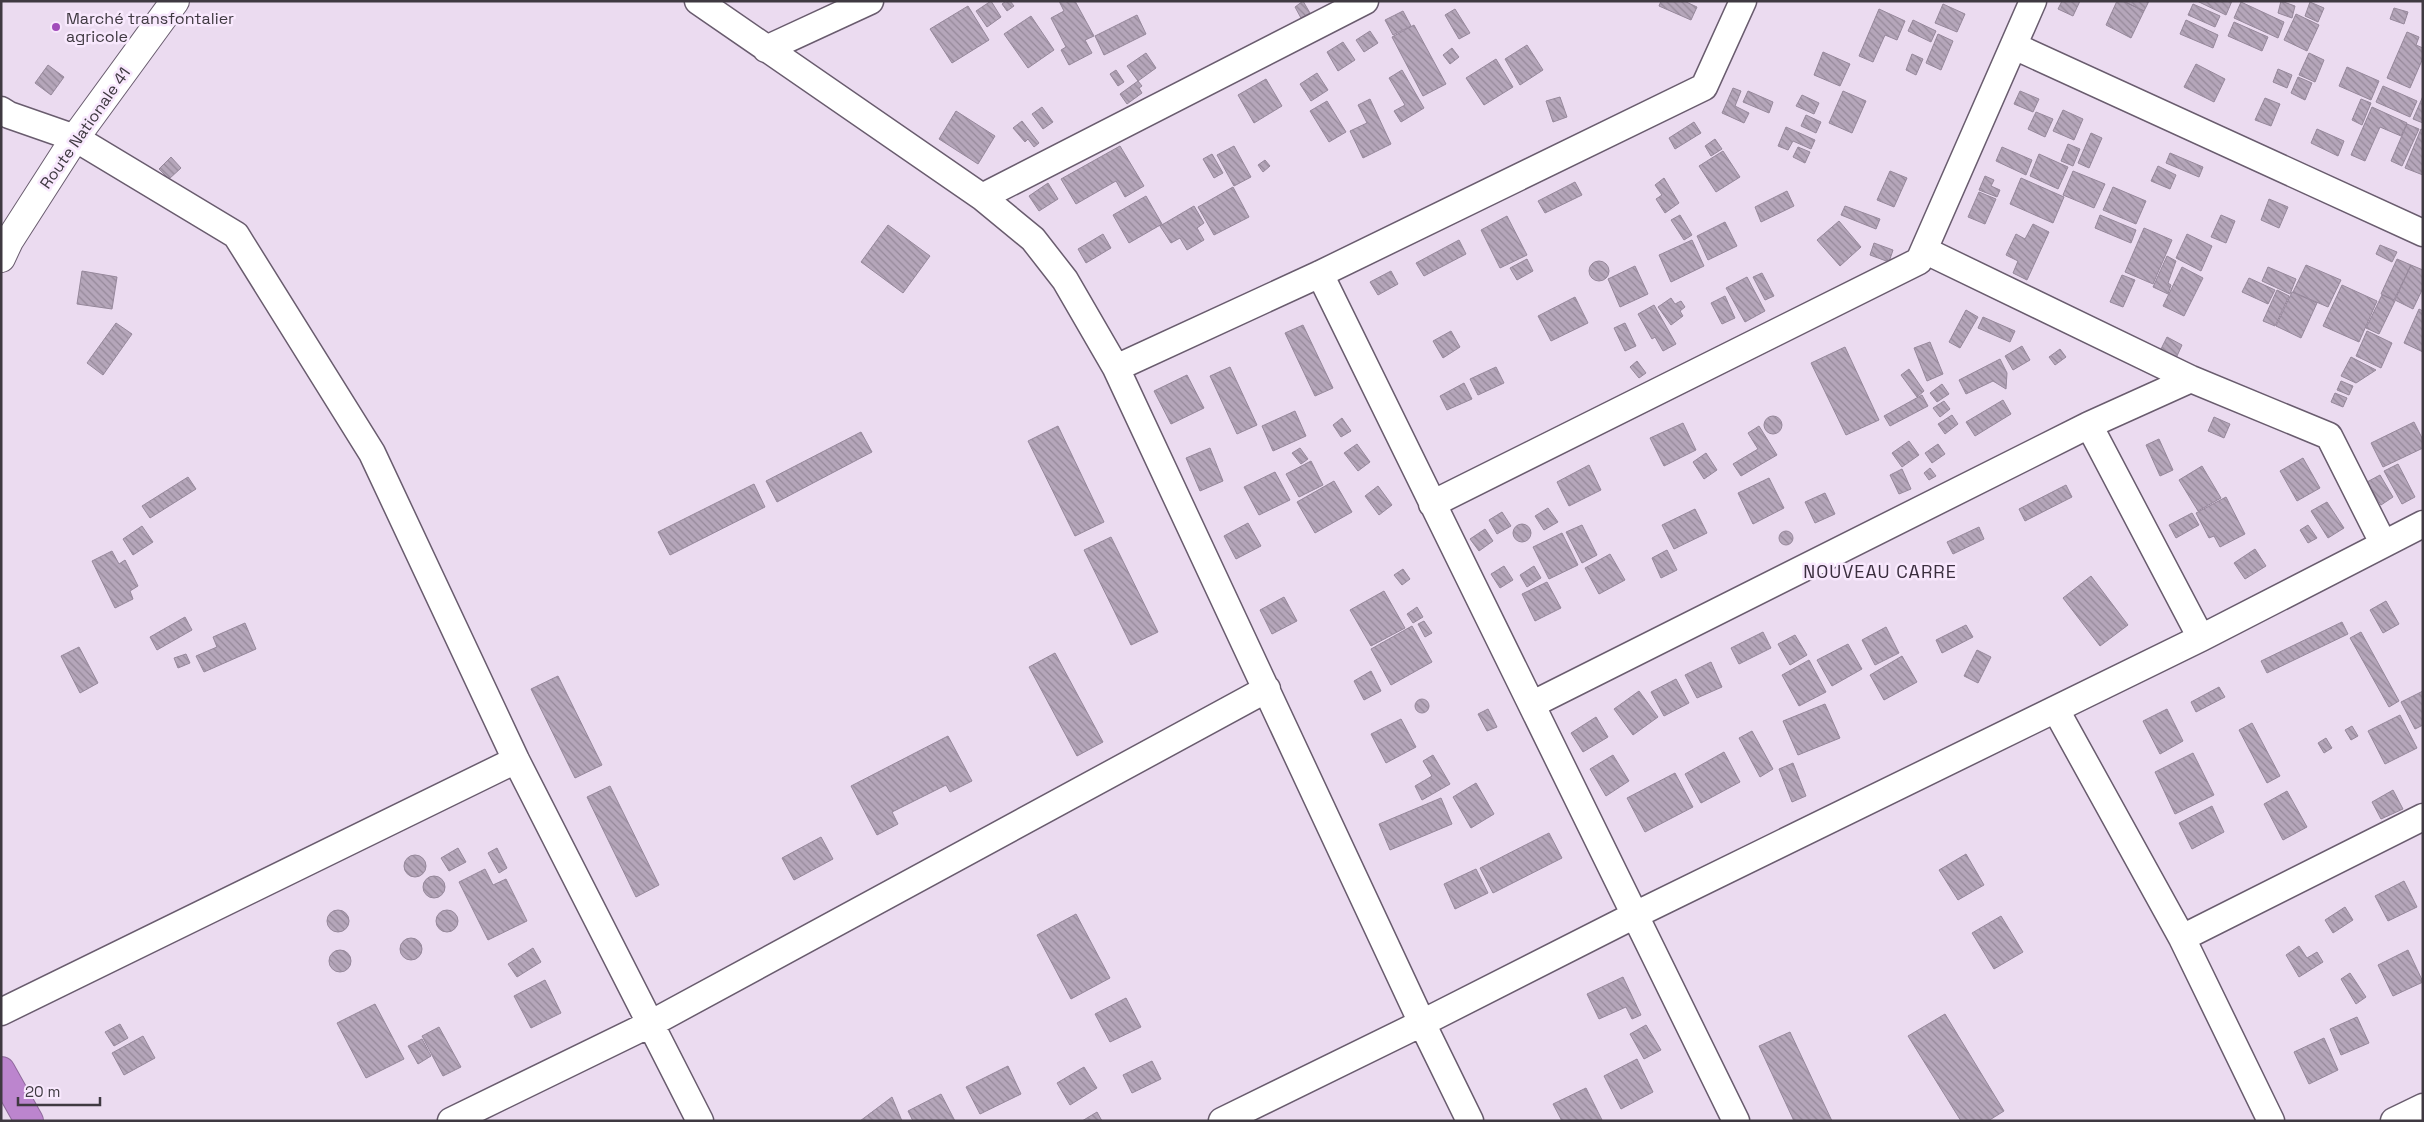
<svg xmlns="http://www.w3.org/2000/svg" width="2424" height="1122" font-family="'Space Grotesk',sans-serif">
<defs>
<pattern id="building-back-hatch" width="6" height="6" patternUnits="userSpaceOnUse" patternTransform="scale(1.25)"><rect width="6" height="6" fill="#b5a6ba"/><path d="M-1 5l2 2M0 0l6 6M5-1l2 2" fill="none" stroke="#958899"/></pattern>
</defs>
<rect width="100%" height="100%" fill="#ebdbf0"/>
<path fill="url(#building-back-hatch)" stroke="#96889b" d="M991,1l10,16 -14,10 -11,-16z
M1006,1h4l4,5 -7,5 -5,-7z
M1059,1h16l19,35 -9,4 7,13 -23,12 -8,-15 5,-3 -15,-29 13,-7z
M1303,1l7,12 -9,5 -6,-11z
M1661,1h23l13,6 -6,13 -32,-14z
M2062,1h18l-7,15 -15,-7z
M2117,1h6l21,10 -13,27 -25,-13z
M2123,1h26l-5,10z
M2197,1h35l-6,14z
M2281,1l14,5 -3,12 -14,-5z
M2241,2l43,20 -6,16 -44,-20z
M2310,2l14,6 -6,14 -13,-6z
M1943,4l22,10 -8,18 -22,-9z
M2193,4l27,12 -5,11 -27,-12z
M968,6l21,34 -37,23 -22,-34z
M2394,8l14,4 -4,12 -14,-5z
M1455,9l15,24 -11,6 -14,-24z
M1879,9l26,12 -8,19 -12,-5 -12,27 -14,-6z
M1403,11l8,15 -18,9 -8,-15z
M2296,14l23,11 -12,26 -23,-11z
M1137,15l9,19 -42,21 -9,-19z
M1031,16l23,34 -26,18 -24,-34z
M1913,20l23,11 -5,11 -23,-11z
M2186,20l32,15 -5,13 -33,-14z
M2234,22l34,15 -6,14 -34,-15z
M1414,25l32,59 -23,12 -31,-59z
M1370,31l8,12 -14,9 -8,-12z
M2407,32l12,5 -3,8 7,3v10l-13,30 -23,-10z
M1938,34l15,7 -12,29 -15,-7z
M1343,42l12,18 -17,11 -11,-19z
M1527,45l16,25 -23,15 -15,-26z
M1452,48l7,9 -9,7 -7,-9z
M1823,52l27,12 -10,22 -26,-11z
M1146,53l10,15 -18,13 -11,-15z
M2309,53l15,7 -9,22 -16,-7z
M1912,54l11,5 -7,16 -10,-5z
M1496,59l17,28 -29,18 -18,-27z
M2196,64l29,15 -11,23 -30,-15z
M48,65l16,12 -13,18 -16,-12z
M2347,67l32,14 -8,19 -32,-14z
M2278,69l14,6 -5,13 -14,-6z
M1116,70l8,12 -6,4 -8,-12z
M1402,70l22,38 -23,14 -7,-11 11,-6 -16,-27z
M1317,73l11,17 -17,11 -11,-17z
M2298,77l14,6 -7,17 -14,-7z
M1266,79l16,27 -28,17 -16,-28z
M1138,81l4,5 -3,2 3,5 -15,11 -7,-10z
M2383,86l34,15 -7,16 -34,-15z
M1733,88l8,3 -6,15 14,7 -5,10 -22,-10z
M1748,91l25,11 -4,11 -26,-11z
M1843,91l23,10 -14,32 -23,-10z
M2020,91l19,8 -6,13 -19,-8z
M1802,95l17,8 -5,11 -18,-8z
M2423,96v27l-10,-4z
M1560,97l7,20 -14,5 -7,-21z
M2265,98l15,6 -9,22 -16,-6z
M1370,99l21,45 -28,14 -13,-27 17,-8 -9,-18z
M2361,99l10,4 -9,22 -10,-5z
M1327,101l19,31 -17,10 -19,-31z
M1042,107l11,15 -10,7 -11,-15z
M2372,107l35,16 -6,13 -21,-9 -15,34 -14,-6z
M2063,110l20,9 -9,21 -21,-9z
M956,111l39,25 -17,28 -39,-25z
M2036,112l17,7 -8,18 -17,-8z
M1806,115l15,7 -5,11 -15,-7z
M1022,121l17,22 -5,4 -6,-8 -3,3 -12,-14z
M1694,122l7,11 -26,16 -6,-11z
M2407,124l12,5 -17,37 -11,-5z
M1786,127l29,13 -4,9 -18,-8 -5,9 -10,-4z
M2317,129l27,12 -6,15 -27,-13z
M2421,129l2,1v45l-18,-7z
M2091,133l11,5 -13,30 -11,-5z
M1715,139l7,10 -11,7 -6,-10z
M2068,144l12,5 -7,17 -12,-5z
M1120,146l24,40 -19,11 -9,-16 -40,23 -15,-25z
M1234,146l17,31 -17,9 -17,-31z
M1798,147l12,5 -5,11 -12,-6z
M2002,147l30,13 -6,15 -30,-14z
M1723,151l17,26 -24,15 -17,-26z
M2170,153l33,14 -4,10 -33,-14z
M1212,154l11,19 -9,5 -11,-19z
M2039,154l29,13 -10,22 -28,-13z
M171,157l10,11 -12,11 -10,-10z
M1265,160l5,6 -7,6 -5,-7z
M2158,166l18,9 -6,14 -19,-8z
M1890,171l17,7 -13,29 -17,-7z
M2073,171l32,13 -11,24 -31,-13z
M1985,176l9,4 -3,6 9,4 -3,7 -18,-7z
M1664,178l15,25 -14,10 -9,-14 6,-4 -7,-10z
M2021,178l43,19 -11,26 -43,-19z
M1575,182l7,13 -37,18 -7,-12z
M1048,183l10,16 -19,12 -10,-15z
M1233,187l16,30 -35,18 -16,-28z
M2113,187l33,14 -10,23 -33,-14z
M1787,191l7,15 -33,16 -6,-15z
M1979,192l17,7 -11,25 -17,-7z
M1146,196l16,28 -33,19 -16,-28z
M2269,199l19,8 -9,21 -18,-8z
M1194,206l10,17 -7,5 7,12 -17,10 -7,-12 -9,5 -11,-17z
M1845,206l35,13 -4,10 -35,-14z
M1680,215l12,20 -8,5 -13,-20z
M2100,215l36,15 -5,13 -36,-15z
M2221,215l14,6 -9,22 -15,-6z
M1507,216l20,39 -27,13 -19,-38z
M1839,221l22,26 -21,19 -23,-26z
M1725,222l12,24 -29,14 -11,-24z
M2033,224l16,8 -22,48 -14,-7 5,-12 -12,-6 10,-21 9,5z
M888,225l42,31 -27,37 -42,-31z
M2144,228l28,12 -19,44 -28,-12z
M1103,234l8,14 -25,15 -8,-14z
M2187,234l25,12 -11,25 -25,-13z
M1459,240l7,14 -42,22 -8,-13z
M1692,240l12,26 -33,16 -12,-27z
M1874,243l19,7 -4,12 -19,-7z
M2380,245l17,7 -5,10 -16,-8z
M2167,256l9,5 -8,22 3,2 -3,9 -15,-7z
M1527,259l6,12 -16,9 -7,-12z
M2397,259l14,6 -17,35 -13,-6z
M1589 271a10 10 0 1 1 20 0a10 10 0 1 1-20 0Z
M2306,265l35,15 -13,27 -35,-15z
M2411,265l12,5v18l-10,21 -18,-9z
M1635,266l13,28 -28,13 -12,-28z
M2182,267l21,11 -19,38 -21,-10z
M2268,267l28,12 -6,15 -28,-13z
M82,271l35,6 -5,32 -35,-5z
M1391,271l7,13 -20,11 -8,-13z
M1762,273l12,23 -9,4 -12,-23z
M2122,275l13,5 -12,27 -13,-5z
M1747,277l18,34 -20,11 -19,-34z
M2249,278l26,12 -7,14 -26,-12z
M2342,285l35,16 -18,41 -36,-16z
M2277,290l12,6 -14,30 -12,-5z
M2292,292l25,11 -16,35 -25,-12z
M2382,295l13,6 -16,33 -13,-6z
M1725,296l10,22 -13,6 -11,-21z
M1575,297l13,26 -37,18 -13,-25z
M1671,298l4,6 6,-3 4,6 -5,4 3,5 -12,9 -13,-18z
M1654,305l22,39 -13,7 -8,-14 -3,2 -14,-25z
M2419,309l4,2v41l-19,-9z
M1966,310l12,7 -18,31 -11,-6z
M1983,317l32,14 -5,11 -32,-14z
M116,323l16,11 -29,41 -16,-12z
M1625,323l11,23 -11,5 -11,-23z
M1303,325l30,63 -18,8 -30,-63z
M1451,331l9,16 -17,11 -10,-17z
M2367,331l25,12 -11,25 -25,-12z
M2167,337l15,8 -10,22 -16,-8z
M1930,342l13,32 -16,7 -13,-33z
M2022,346l8,14 -17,10 -8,-14z
M1845,347l34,73 -33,15 -35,-72z
M2060,349l6,8 -11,8 -6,-8z
M2351,357l25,13 -20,13 -15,-7z
M2000,359l7,14 -1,16 -13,-8 -27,13 -7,-14z
M1637,361l9,12 -7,5 -9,-11z
M1230,367l27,58 -20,9 -27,-58z
M1496,367l8,16 -26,12 -8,-16z
M1909,369l15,22 -7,6 -16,-22z
M1187,375l17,33 -33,16 -17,-33z
M2341,381l12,5 -4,9 -12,-5z
M1464,383l8,16 -25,11 -7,-14z
M1942,384l7,10 -12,8 -7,-9z
M2335,393l12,5 -4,9 -12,-5z
M1922,395l6,11 -38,20 -6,-10z
M2003,400l8,14 -36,22 -9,-14z
M1944,401l6,8 -10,8 -7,-9z
M1295,411l11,25 -33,15 -11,-25z
M1952,415l6,9 -13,10 -7,-10z
M1764 425a9 9 0 1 1 18 0a9 9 0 1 1-18 0Z
M2214,417l16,7 -6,14 -16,-7z
M1342,418l9,13 -10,6 -8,-12z
M2414,422l9,18v8l-40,19 -12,-24z
M1683,423l13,27 -32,16 -14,-28z
M1058,426l46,96 -29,14 -47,-95z
M1759,426l18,29 -36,21 -8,-12 25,-15 -10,-16z
M861,432l11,20 -95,50 -11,-21z
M2159,439l14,31 -13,6 -14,-31z
M1909,441l10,14 -17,12 -10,-14z
M1357,444l13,18 -12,9 -14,-18z
M1938,444l7,10 -13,9 -7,-10z
M1210,448l13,33 -23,10 -14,-33z
M1300,448l8,11 -7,5 -9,-11z
M1706,453l11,17 -13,9 -11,-17z
M2303,458l17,30 -23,13 -17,-30z
M1311,461l12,24 -24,12 -13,-23z
M2398,464l17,33 -13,7 -18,-33z
M1589,465l12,25 -32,16 -12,-24z
M2202,466l19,32 -23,13 -19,-31z
M1930,468l6,8 -7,4 -5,-7z
M1902,469l9,20 -12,5 -9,-19z
M1275,472l15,28 -31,15 -15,-28z
M2380,475l13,22 -12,8 -14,-23z
M188,477l8,12 -46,29 -8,-12z
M1769,478l15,30 -31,16 -15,-31z
M1334,481l18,31 -37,21 -18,-31z
M754,484l11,23 -95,48 -12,-23z
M2066,485l6,12 -47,24 -6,-12z
M1378,486l14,19 -13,10 -14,-19z
M1825,493l10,21 -20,9 -10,-21z
M2226,497l19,37 -25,13 -6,-11 -5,2 -13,-25z
M2327,502l17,26 -16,10 -17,-27z
M1548,508l10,14 -14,8 -9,-14z
M1695,509l12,24 -33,16 -12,-24z
M1502,512l9,14 -14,8 -8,-14z
M2192,513l7,12 -23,13 -7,-13z
M1248,523l13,23 -25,13 -12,-23z
M1513 533a9 9 0 1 1 18 0a9 9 0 1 1-18 0Z
M1582,525l15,30 -15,8 -16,-31z
M2308,525l9,13 -9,5 -8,-13z
M142,526l11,16 -20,13 -10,-16z
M1979,527l5,12 -31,15 -6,-12z
M1485,529l8,12 -14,10 -9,-12z
M1779 538a7 7 0 1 1 14 0a7 7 0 1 1-14 0Z
M1562,533l16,32 -29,14 -16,-32z
M1111,537l47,95 -27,13 -47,-95z
M2255,549l11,17 -21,13 -11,-16z
M1667,550l10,20 -16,8 -9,-20z
M112,551l7,13 6,-4 13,26 -8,5 3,8 -18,9 -23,-47z
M1610,554l15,26 -26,14 -14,-26z
M1504,566l9,14 -13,8 -9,-14z
M1534,566l7,12 -14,9 -7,-12z
M1403,569l7,10 -8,6 -8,-10z
M2091,576l37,49 -28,21 -37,-48z
M1547,582l14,26 -26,13 -13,-27z
M1384,591l21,37 -34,18 -21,-36z
M1284,597l13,24 -25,13 -12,-24z
M2386,601l13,23 -16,9 -13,-23z
M1417,607l6,10 -10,6 -6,-9z
M185,617l7,13 -35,20 -7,-13z
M1424,621l8,12 -7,4 -7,-13z
M2342,622l6,12 -81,39 -6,-12z
M245,623l11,26 -52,23 -8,-16 21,-9 -4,-10z
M1966,625l7,12 -31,16 -6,-13z
M1412,626l20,36 -41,23 -20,-36z
M1886,627l13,26 -24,12 -13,-25z
M1763,632l8,16 -32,16 -8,-16z
M2361,632l38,69 -10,6 -39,-69z
M1795,635l12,20 -17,10 -12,-21z
M1848,644l14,25 -30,17 -15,-26z
M79,647l19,36 -18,10 -19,-37z
M1977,650l14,7 -13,26 -14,-7z
M1055,653l48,89 -26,14 -48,-89z
M186,654l4,9 -12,5 -4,-10z
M1902,656l15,26 -33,18 -14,-25z
M1809,660l17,32 -27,14 -17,-31z
M1711,662l11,25 -25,11 -12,-23z
M1371,671l10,20 -17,9 -10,-19z
M558,676l44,89 -27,13 -44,-89z
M1676,679l13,24 -25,13 -13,-24z
M2219,687l6,10 -29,15 -5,-10z
M1639,691l19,26 -25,18 -19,-26z
M2423,691v34l-8,4 -14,-27z
M1415 706a7 7 0 1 1 14 0a7 7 0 1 1-14 0Z
M1825,704l15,34 -42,17 -15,-34z
M1488,709l9,18 -10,4 -9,-17z
M2167,709l16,32 -23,13 -17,-33z
M2400,715l17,33 -32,16 -17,-33z
M1596,717l12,20 -25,15 -12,-19z
M1401,719l15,28 -30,16 -15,-29z
M2252,723l28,53 -13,7 -28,-53z
M2352,726l6,10 -7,4 -6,-10z
M1752,731l21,38 -13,8 -21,-39z
M948,736l24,45 -22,11 -4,-7 -54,27 6,12 -21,11 -26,-49z
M2326,738l6,10 -8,5 -6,-10z
M1724,752l16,30 -39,21 -16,-29z
M2193,753l21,42 -39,19 -20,-42z
M1433,755l17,29 -28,16 -7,-14 17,-10 -9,-15z
M1613,755l16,26 -23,15 -16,-27z
M1793,763l13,33 -14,6 -13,-33z
M1675,773l18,34 -48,25 -18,-34z
M1476,783l18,31 -23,14 -18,-31z
M610,786l49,99 -23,12 -49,-100z
M2393,790l10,19 -22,10 -9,-17z
M2287,791l20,36 -24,13 -19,-36z
M1441,798l11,26 -62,26 -11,-26z
M2212,806l12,26 -32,17 -13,-26z
M1549,833l13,25 -69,35 -13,-25z
M821,837l12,22 -39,21 -12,-22z
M458,848l8,14 -17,9 -8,-13z
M497,848l10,20 -8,5 -11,-20z
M1966,854l18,31 -26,15 -19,-30z
M404 866a11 11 0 1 1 22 0a11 11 0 1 1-22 0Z
M485,869l8,16 13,-6 21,42 -39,19 -29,-58z
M1476,869l12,24 -33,16 -11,-25z
M423 887a11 11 0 1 1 22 0a11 11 0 1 1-22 0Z
M2404,881l13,26 -29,14 -13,-25z
M2345,907l8,13 -20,13 -8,-13z
M436 921a11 11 0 1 1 22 0a11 11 0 1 1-22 0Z
M327 921a11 11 0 1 1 22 0a11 11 0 1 1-22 0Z
M1076,914l34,64 -39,21 -34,-64z
M2001,916l22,36 -29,17 -22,-36z
M400 949a11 11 0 1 1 22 0a11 11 0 1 1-22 0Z
M2299,946l8,12 10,-6 6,10 -24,15 -13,-22z
M533,948l8,14 -24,15 -9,-13z
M2408,950l15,32 -30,14 -15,-31z
M329 961a11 11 0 1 1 22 0a11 11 0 1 1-22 0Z
M2350,973l16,24 -10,7 -15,-25z
M1623,977l18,38 -9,4 -6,-12 -27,12 -12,-25z
M545,980l16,33 -30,15 -17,-32z
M1126,998l15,29 -31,15 -15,-28z
M375,1004l29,55 -38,19 -29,-55z
M1945,1014l59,97 -16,10h-27l-53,-85z
M2357,1017l12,26 -28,12 -11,-26z
M120,1024l8,14 -14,8 -9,-14z
M1646,1025l15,25 -17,9 -14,-25z
M439,1027l22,40 -18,9 -21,-40z
M1790,1032l42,89h-38l-35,-75z
M143,1036l12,22 -31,17 -12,-22z
M2324,1038l14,32 -29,14 -15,-32z
M422,1039l9,17 -13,8 -10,-18z
M1637,1059l16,33 -32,17 -17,-33z
M1152,1061l9,18 -29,14 -9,-18z
M1008,1066l13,28 -41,20 -14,-27z
M1084,1067l13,21 -27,17 -13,-22z
M1586,1088l16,32 -40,1 -9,-17z
M941,1094l14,27h-42l-5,-10z
M892,1097l10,24h-42z
M1097,1112l5,9h-20z"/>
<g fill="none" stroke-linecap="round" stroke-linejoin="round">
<defs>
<path id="street" d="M698,1l284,196 51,42 32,41 51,88 306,655 48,98
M2014,46l409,187
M766,49l104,-48
M1,110l8,5 66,23 161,97 136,218 144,307 184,361
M982,197l383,-196
M1924,250l267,129 138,57 54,107
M1320,274l416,847
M1116,368l204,-94 384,-187 39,-86
M2089,425l112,213
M1432,504l487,-243 114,-260
M1533,704l556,-279 102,-46
M2056,710l126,228 89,183
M2182,938l241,-121
M1,1012l515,-252
M451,1121l201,-98 615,-334
M1222,1121l200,-98 213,-108 566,-277 222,-114
M2394,1121l29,-14"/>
<path id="secondary" d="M1,258l8,-17 66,-103 100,-137"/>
<path id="highway" d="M1,1071l28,50"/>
</defs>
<use href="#street" stroke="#695c6e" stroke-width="29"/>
<use href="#secondary" stroke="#695c6e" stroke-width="30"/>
<use href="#highway" stroke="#906a9d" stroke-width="30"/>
<use href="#street" stroke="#fff" stroke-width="26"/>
<use href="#secondary" stroke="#fff" stroke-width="28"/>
<use href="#highway" stroke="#bc85ce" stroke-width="28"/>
</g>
<circle fill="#a14cba" stroke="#f8e8fd" stroke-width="2" cx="56" cy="27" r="5"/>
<g text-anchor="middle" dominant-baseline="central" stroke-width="5" stroke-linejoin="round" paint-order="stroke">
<g font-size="16" fill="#3f3941" stroke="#f8e8fd" text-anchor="start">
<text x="66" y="18">Marché transfontalier<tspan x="66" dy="18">agricole</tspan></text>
</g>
<g font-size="16" fill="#3f3941" stroke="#f8e8fd">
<text transform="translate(85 128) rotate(-55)">Route Nationale 41</text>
</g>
<g font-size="18" letter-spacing="1" fill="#3a2e3e" stroke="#f8e8fd">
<text x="1880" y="571">NOUVEAU CARRE</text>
</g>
</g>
<rect width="2424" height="1122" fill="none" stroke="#3f3941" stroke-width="5"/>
<path d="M18 1097v8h82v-8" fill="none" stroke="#3f3941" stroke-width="2.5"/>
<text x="25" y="1097" font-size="15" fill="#3f3941" stroke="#f8e8fd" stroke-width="4" paint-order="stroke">20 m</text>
</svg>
